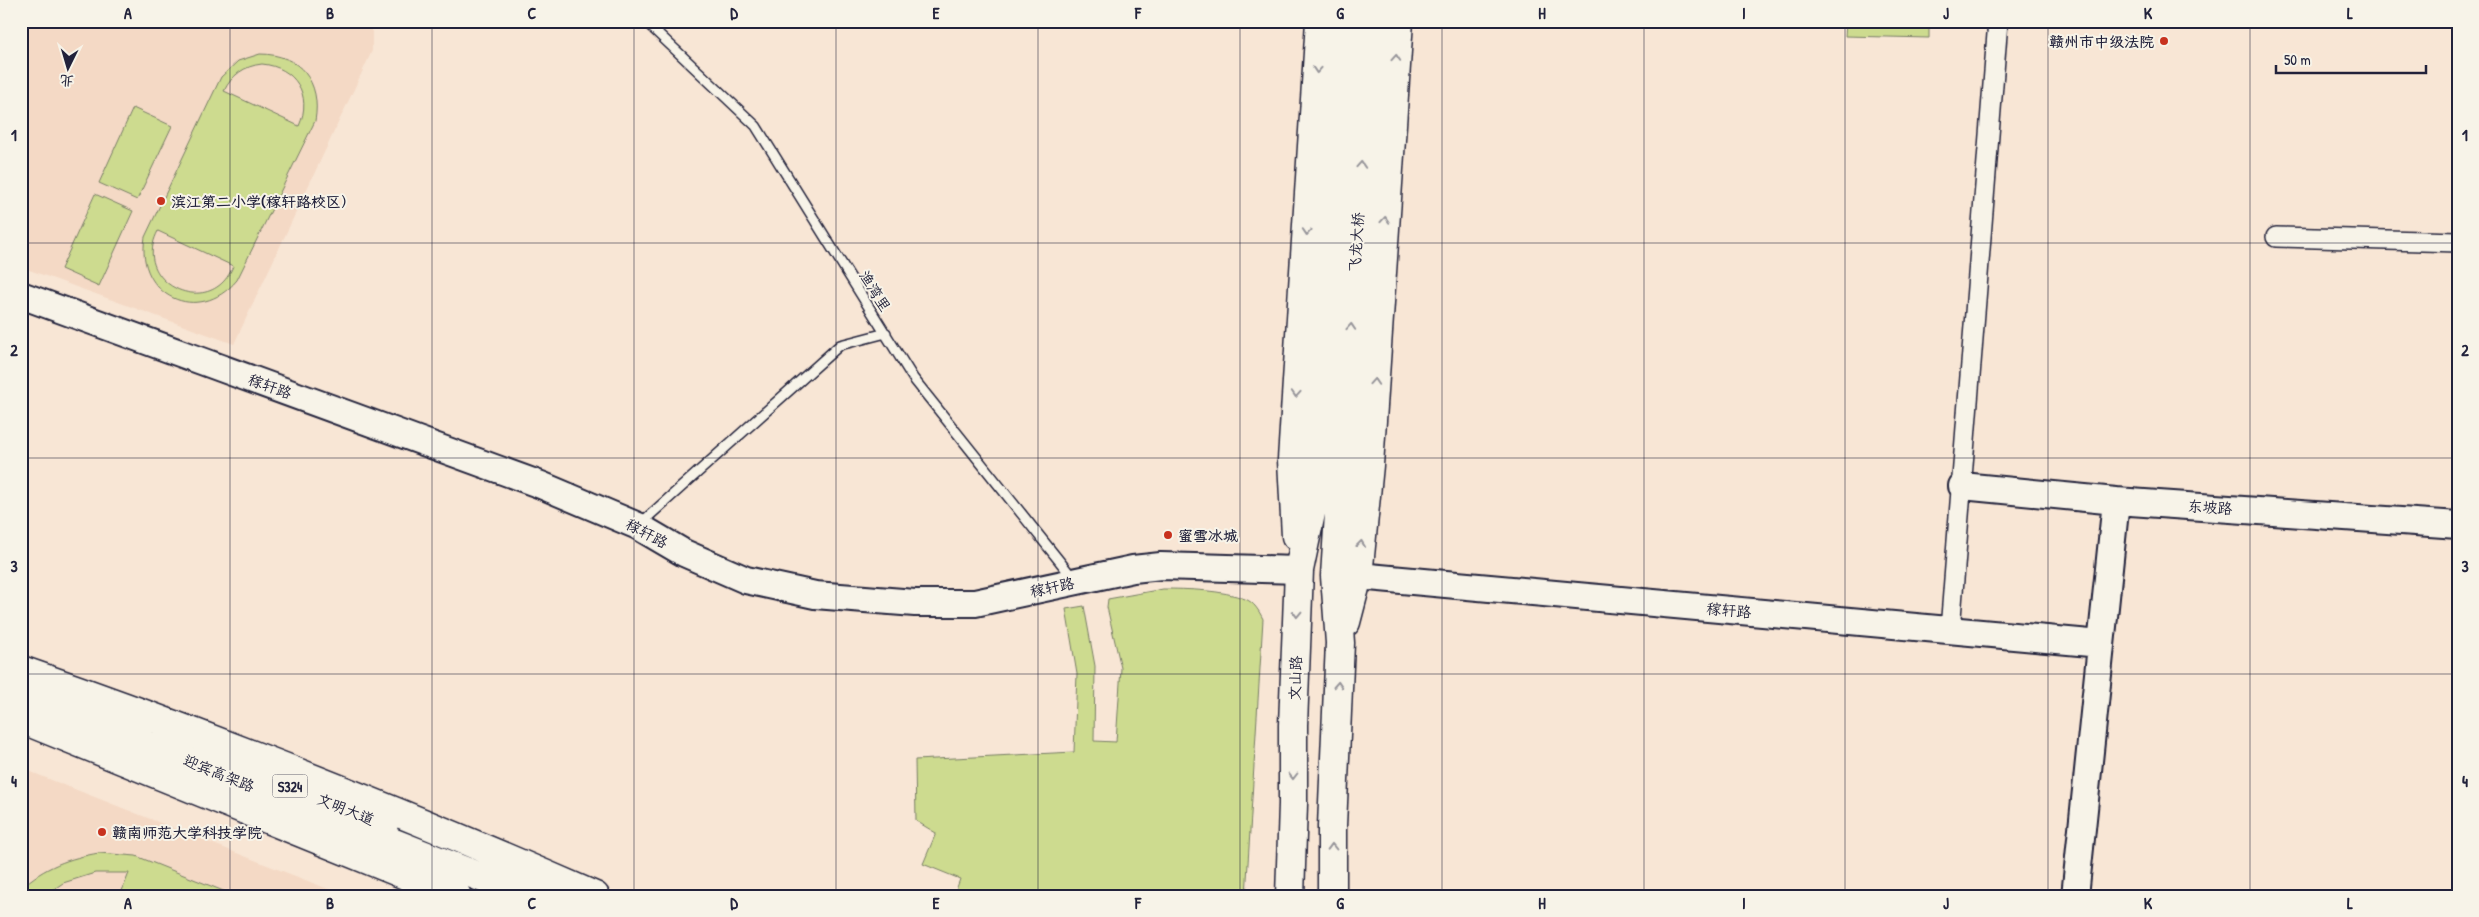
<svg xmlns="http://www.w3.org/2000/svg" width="2479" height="917" font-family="'Patrick Hand','LXGW WenKai TC',sans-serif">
<rect width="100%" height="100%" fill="#f8e6d5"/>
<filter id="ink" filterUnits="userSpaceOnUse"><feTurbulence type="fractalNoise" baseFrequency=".02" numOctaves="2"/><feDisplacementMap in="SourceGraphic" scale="10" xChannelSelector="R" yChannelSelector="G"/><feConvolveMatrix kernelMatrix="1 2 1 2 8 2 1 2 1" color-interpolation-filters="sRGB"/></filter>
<g filter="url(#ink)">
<path fill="#f4d9c5" d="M21,21h351v30l-138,293 -213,-77z
M21,768l325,128h-325z"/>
<path fill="#cddb8f" stroke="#787e65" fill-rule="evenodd" d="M1846,21h83v17l-84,-2z
M260,54c40,0 62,28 55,67l-78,159c-38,46 -102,16 -92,-43l76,-160 17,-16zM262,64c33,3 51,31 37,62l-75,-35c8,-16 20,-25 38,-27zM158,231l75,35c-21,55 -103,18 -75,-35z
M133,108l39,18 -35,74 -38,-17z
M95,194l38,17 -34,75 -38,-17z
M1163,589c23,0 61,1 82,10 9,3 14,12 18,20l-17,277h-292l6,-17 -37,-15 13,-31 -20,-12 -1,-61 159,-8 3,-78 -11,-65 18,-3 11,60 -1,75 22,1 5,-74 -14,-61 1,-8z
M99,853l37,3 100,40h-116l9,-23h-34l-32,10 -19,13h-23v-8c23,-21 48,-30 78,-35z"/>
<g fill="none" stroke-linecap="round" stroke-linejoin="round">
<defs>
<path id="lane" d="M645,21l111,105 157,252 160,200
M640,524l200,-179 46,-12"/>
<path id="street" d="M2276,237l182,5
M1950,630l48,-609"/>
<path id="secondary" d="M21,295l520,190 97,41 46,27 62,27 69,15 100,8h60l158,-34 28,-3 138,4
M1962,486l154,15 342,24
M1358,576l743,68
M2075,896l41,-395"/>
<path id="primary" d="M1296,536l-4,-76 28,-439
M1346,622l12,-46 11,-111 30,-444
M167,736l217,88
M505,874l54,22
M1290,896l3,-92v-79l6,-155 17,-81 2,-27 29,-441
M1332,896v-70l8,-183 -5,-67 36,-555"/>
<path id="highway" d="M21,670c194,67 386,144 574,226
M21,695l507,201
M21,719l436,177"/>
</defs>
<use href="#lane" stroke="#22223b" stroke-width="12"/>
<use href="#street" stroke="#22223b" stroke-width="22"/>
<use href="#secondary" stroke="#22223b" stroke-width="30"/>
<use href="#primary" stroke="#22223b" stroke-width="31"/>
<use href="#highway" stroke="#22223b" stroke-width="31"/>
<use href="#lane" stroke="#f7f3e8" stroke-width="9"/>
<use href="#street" stroke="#f7f3e8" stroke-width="19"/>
<use href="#secondary" stroke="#f7f3e8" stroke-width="26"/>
<use href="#primary" stroke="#f7f3e8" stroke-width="28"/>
<use href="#highway" stroke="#f7f3e8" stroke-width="28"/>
</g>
<defs><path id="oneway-chevron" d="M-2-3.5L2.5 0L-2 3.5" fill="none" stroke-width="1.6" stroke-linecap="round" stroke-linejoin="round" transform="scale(1.25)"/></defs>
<g stroke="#97959a">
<use href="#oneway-chevron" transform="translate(1396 58) rotate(-86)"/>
<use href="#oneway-chevron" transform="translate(1317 70) rotate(94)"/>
<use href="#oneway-chevron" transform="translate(1361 165) rotate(-86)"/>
<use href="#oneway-chevron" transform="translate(1385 220) rotate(-86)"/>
<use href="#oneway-chevron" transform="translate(1307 232) rotate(94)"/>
<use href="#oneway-chevron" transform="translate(1351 327) rotate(-86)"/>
<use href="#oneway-chevron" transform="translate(1374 382) rotate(-86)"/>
<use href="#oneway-chevron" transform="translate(1296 394) rotate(94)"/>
<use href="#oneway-chevron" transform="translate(1361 544) rotate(-84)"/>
<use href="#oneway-chevron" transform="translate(1297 614) rotate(92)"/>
<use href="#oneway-chevron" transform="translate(1338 685) rotate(-87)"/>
<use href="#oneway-chevron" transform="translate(1293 776) rotate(90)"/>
<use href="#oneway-chevron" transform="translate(1332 847) rotate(-91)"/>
</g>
</g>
<path fill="none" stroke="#22223b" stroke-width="1" stroke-opacity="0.55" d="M230,21v875M432,21v875M634,21v875M836,21v875M1038,21v875M1240,21v875M1442,21v875M1644,21v875M1845,21v875M2048,21v875M2250,21v875M21,243h2437M21,458h2437M21,674h2437"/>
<g fill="#c8321e" stroke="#f7f3e8" stroke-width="2">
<circle cx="2164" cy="41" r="5"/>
<circle cx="161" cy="201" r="5"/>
<circle cx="1168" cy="535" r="5"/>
<circle cx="102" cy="832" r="5"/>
</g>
<g text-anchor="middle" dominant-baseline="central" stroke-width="4" stroke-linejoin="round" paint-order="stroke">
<rect fill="#f7f3e8" stroke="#62616f" stroke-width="1" x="272.5" y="774.5" width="35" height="23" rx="4"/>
<g font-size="14" font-weight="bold" fill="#22223b">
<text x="290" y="786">S324</text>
</g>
<g font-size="15" font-weight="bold" fill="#22223b" stroke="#f7f3e8" text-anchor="start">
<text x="2154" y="41" text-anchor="end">赣州市中级法院</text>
<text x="171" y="201">滨江第二小学(稼轩路校区）</text>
<text x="1178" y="535">蜜雪冰城</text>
<text x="112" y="832">赣南师范大学科技学院</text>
</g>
<g font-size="15" fill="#22223b" stroke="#f7f3e8">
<text transform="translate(1356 242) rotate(-86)">飞龙大桥</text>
<text transform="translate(875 291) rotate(58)">渔湾里</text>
<text transform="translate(270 386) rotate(20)">稼轩路</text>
<text transform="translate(2210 507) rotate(4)">东坡路</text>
<text transform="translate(647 533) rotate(28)">稼轩路</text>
<text transform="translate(1052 587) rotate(-12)">稼轩路</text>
<text transform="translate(1729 610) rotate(5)">稼轩路</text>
<text transform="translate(1295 678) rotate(-88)">文山路</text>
<text transform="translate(219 773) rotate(22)">迎宾高架路</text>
<text transform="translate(346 809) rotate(22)">文明大道</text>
</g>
</g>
<rect width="2479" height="917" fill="none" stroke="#f7f3e8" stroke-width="55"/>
<g transform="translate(68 68) rotate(185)" stroke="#f7f3e8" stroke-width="4" paint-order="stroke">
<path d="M0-4L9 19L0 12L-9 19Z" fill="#22223b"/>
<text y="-8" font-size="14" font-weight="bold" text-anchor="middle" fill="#22223b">北</text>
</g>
<path d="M2276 65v8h150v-8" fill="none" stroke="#22223b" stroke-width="2.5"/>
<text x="2284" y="65" font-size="15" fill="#22223b" stroke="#f7f3e8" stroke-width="4" paint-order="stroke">50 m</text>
<rect x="28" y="28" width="2424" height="862" fill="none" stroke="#22223b" stroke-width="2"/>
<g font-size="16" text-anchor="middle" font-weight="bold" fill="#22223b">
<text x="128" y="19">A</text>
<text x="330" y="19">B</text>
<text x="532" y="19">C</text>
<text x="734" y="19">D</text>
<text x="936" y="19">E</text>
<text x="1138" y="19">F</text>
<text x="1340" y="19">G</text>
<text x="1542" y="19">H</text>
<text x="1744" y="19">I</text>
<text x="1946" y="19">J</text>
<text x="2148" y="19">K</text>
<text x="2350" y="19">L</text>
<text x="14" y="141">1</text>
<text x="2465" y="141">1</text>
<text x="14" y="356">2</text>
<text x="2465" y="356">2</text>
<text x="14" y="572">3</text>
<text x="2465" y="572">3</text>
<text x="14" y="787">4</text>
<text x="2465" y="787">4</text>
<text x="128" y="909">A</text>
<text x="330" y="909">B</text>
<text x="532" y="909">C</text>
<text x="734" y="909">D</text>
<text x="936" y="909">E</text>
<text x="1138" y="909">F</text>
<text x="1340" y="909">G</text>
<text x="1542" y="909">H</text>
<text x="1744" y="909">I</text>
<text x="1946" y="909">J</text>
<text x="2148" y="909">K</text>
<text x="2350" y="909">L</text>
</g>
</svg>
